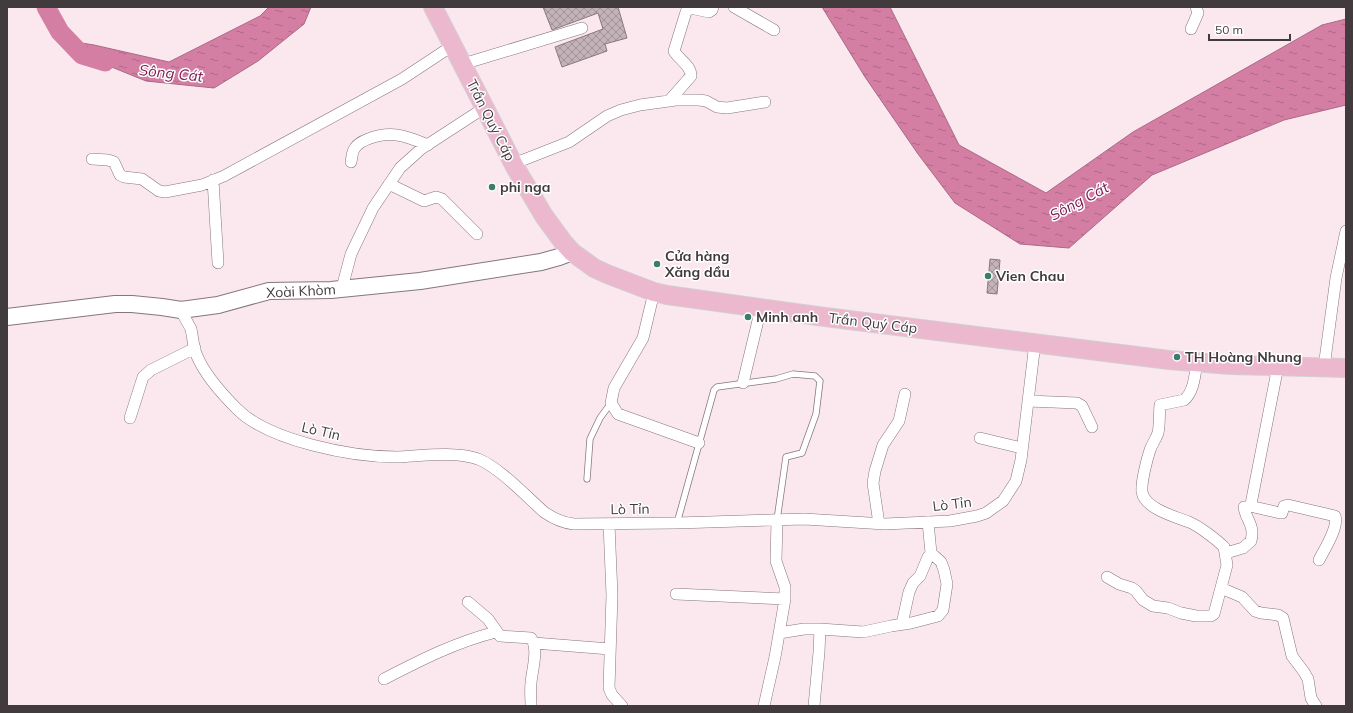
<svg xmlns="http://www.w3.org/2000/svg" width="1353" height="713" font-family="Mulish,sans-serif">
<defs>
<pattern id="water-ripples" width="26" height="14" patternUnits="userSpaceOnUse"><rect width="26" height="14" fill="#d57ea4"/><path d="M2 4q2-2 4 0t4 0M15 11q2-2 4 0t4 0" fill="none" stroke="#ae6887"/></pattern>
<pattern id="building-cross-hatch" width="8" height="8" patternUnits="userSpaceOnUse"><rect width="8" height="8" fill="#c4b2b9"/><path d="M0 0l8 8M0 8l8-8" fill="none" stroke="#a19298"/></pattern>
</defs>
<rect width="100%" height="100%" fill="#fbe8ef"/>
<path fill="url(#water-ripples)" stroke="#a96a85" d="M269,7h42l-7,17 -46,37 -44,27 -68,-7 -64,-26 -13,-14 25,4 75,17 91,-46z
M822,7h68l69,138 87,48 87,-61 189,-107 24,-6v86l-62,15 -132,55 -83,73 -49,-4 -65,-41 -37,-49 -53,-77z"/>
<g fill="none" stroke-linecap="round" stroke-linejoin="round">
<path stroke="#d57ea4" stroke-width="19" d="M46,7l14,25 22,23 23,7"/>
</g>
<path fill="url(#building-cross-hatch)" stroke="#89797f" d="M543,7h75l9,31 -22,6 2,7 -45,16 -7,-20 48,-18 -5,-16 -46,17z
M990,259l10,1 -3,34 -10,-1z"/>
<g fill="none" stroke-linecap="round" stroke-linejoin="round">
<defs>
<path id="lane" d="M587,479l3,-40 10,-21 11,-15
M677,523l37,-133 3,-3 59,-8 17,-5 22,2 5,5 -4,33 -14,39 -16,4 -9,63"/>
<path id="street" d="M734,7l40,23
M1191,29l7,-16 -2,-6
M463,64l119,-36
M669,101l22,-25c0,-11 -12,-16 -17,-25l12,-39 4,-4 19,4 3,-2 1,-3
M92,159l16,1 6,2 6,13 4,2 18,2 17,12 6,1 37,-7 22,-9 178,-97 50,-33
M351,162c1,-4 1,-11 4,-14 3,-5 8,-7 13,-9 23,-9 38,-3 60,6
M513,164l56,-22 38,-26 14,-6 19,-5 36,-5h23l7,1 11,6 10,1 38,-6
M213,180l5,83
M389,184l35,17 12,-4 6,2 35,35
M342,288l9,-34 22,-46 27,-40 21,-19 63,-41
M654,292l-11,46 -29,50 -3,15 7,11 81,29
M181,310c3,7 7,13 10,19 2,9 2,18 6,27 8,19 25,38 40,53 32,32 115,48 160,48 24,-1 58,-6 81,2 21,8 49,38 66,53 10,7 19,11 30,12l103,-1 127,-4 81,5 65,-3 27,-5 9,-3 17,-12 13,-20 5,-21 14,-117
M1278,366l-27,138 3,3 26,6h2l2,-7 4,-1 47,11c4,11 -11,34 -16,44
M1324,367l12,-89 10,-47
M743,383l18,-75
M1028,401l49,2 5,3 10,21
M130,418l13,-41 8,-7 44,-22
M980,438l42,10
M609,524l3,71 -3,93 3,7 10,11
M879,524l-6,-41 2,-12 8,-26 16,-24 6,-27
M1226,553l17,-5 8,-7c4,-17 -5,-20 -7,-34l8,-1
M1107,577l12,7 13,4 4,3 7,9 10,6 15,2 13,5 15,3h15l3,-2 13,-49 -3,-18c-7,-7 -25,-21 -35,-25 -13,-5 -44,-13 -47,-30 -1,-10 5,-33 8,-42 2,-6 6,-11 8,-17 2,-9 1,-19 2,-28l24,-5c10,-8 11,-26 13,-38
M1221,588l21,9 13,14 6,2 17,2 5,3 9,38 12,16 4,7 3,19 5,8
M676,594l109,5
M468,602l20,17 12,17 31,2c8,11 1,32 0,45 -1,8 0,15 0,23
M902,624l7,-32 4,-9 7,-7 8,-19 3,-4
M779,633l25,-4h16l43,3 28,-6 20,-3 27,-7 5,-6 4,-26 -3,-14 -3,-8 -10,-9 -3,-31
M534,643l76,6
M384,679c37,-19 72,-37 112,-47
M764,706l11,-49 10,-58v-12l-9,-26 1,-41
M814,706l5,-54 1,-23"/>
<path id="secondary" d="M7,317l108,-13h17l30,3 19,3 37,-5 51,-14 62,-1 89,-9 121,-19 18,-5 13,-5"/>
<path id="primary" d="M433,7l82,160 29,49 19,26 9,10 22,16 13,6 47,18 13,3 158,22 344,43 61,5 116,3"/>
</defs>
<use href="#lane" stroke="#86767c" stroke-width="7"/>
<use href="#street" stroke="#86767c" stroke-width="12"/>
<use href="#secondary" stroke="#86767c" stroke-width="18"/>
<use href="#primary" stroke="#d2d0d0" stroke-width="20"/>
<use href="#lane" stroke="#fff" stroke-width="5.5"/>
<use href="#street" stroke="#fff" stroke-width="11"/>
<use href="#secondary" stroke="#fff" stroke-width="16"/>
<use href="#primary" stroke="#ebb8ce" stroke-width="18"/>
</g>
<g fill="#3d7c6a" stroke="#fff" stroke-width="1.5">
<circle cx="492" cy="187" r="4"/>
<circle cx="657" cy="264" r="4"/>
<circle cx="988" cy="276" r="4"/>
<circle cx="748" cy="317" r="4"/>
<circle cx="1177" cy="357" r="4"/>
</g>
<g text-anchor="middle" dominant-baseline="central" stroke-width="3" stroke-linejoin="round" paint-order="stroke">
<g font-size="14" fill="#423b3d" stroke="#fff">
<text transform="translate(491 120) rotate(63)">Trần Quý Cáp</text>
<text transform="translate(301 291) rotate(-3)">Xoài Khòm</text>
<text transform="translate(873 323) rotate(7)">Trần Quý Cáp</text>
<text transform="translate(321 431) rotate(13)">Lò Tỉn</text>
<text transform="translate(952 504) rotate(-7)">Lò Tỉn</text>
<text transform="translate(630 509) rotate(-1)">Lò Tỉn</text>
</g>
<g font-size="14" font-weight="bold" fill="#423b3d" stroke="#fff" text-anchor="start">
<text x="500" y="187">phi nga</text>
<text x="665" y="256">Cửa hàng<tspan x="665" dy="16">Xăng dầu</tspan></text>
<text x="996" y="276">Vien Chau</text>
<text x="756" y="317">Minh anh</text>
<text x="1185" y="357">TH Hoàng Nhung</text>
</g>
<g font-size="15" font-style="italic" fill="#7e1850" stroke="#fff">
<text transform="translate(171 73) rotate(6)">Sông Cát</text>
<text transform="translate(1079 201) rotate(-28)">Sông Cát</text>
</g>
</g>
<rect width="1353" height="713" fill="none" stroke="#423b3d" stroke-width="16"/>
<path d="M1209 34v6h81v-6" fill="none" stroke="#423b3d" stroke-width="2"/>
<text x="1215" y="34" font-size="12" fill="#423b3d" stroke="#ffffff" stroke-width="3" paint-order="stroke">50 m</text>
</svg>
